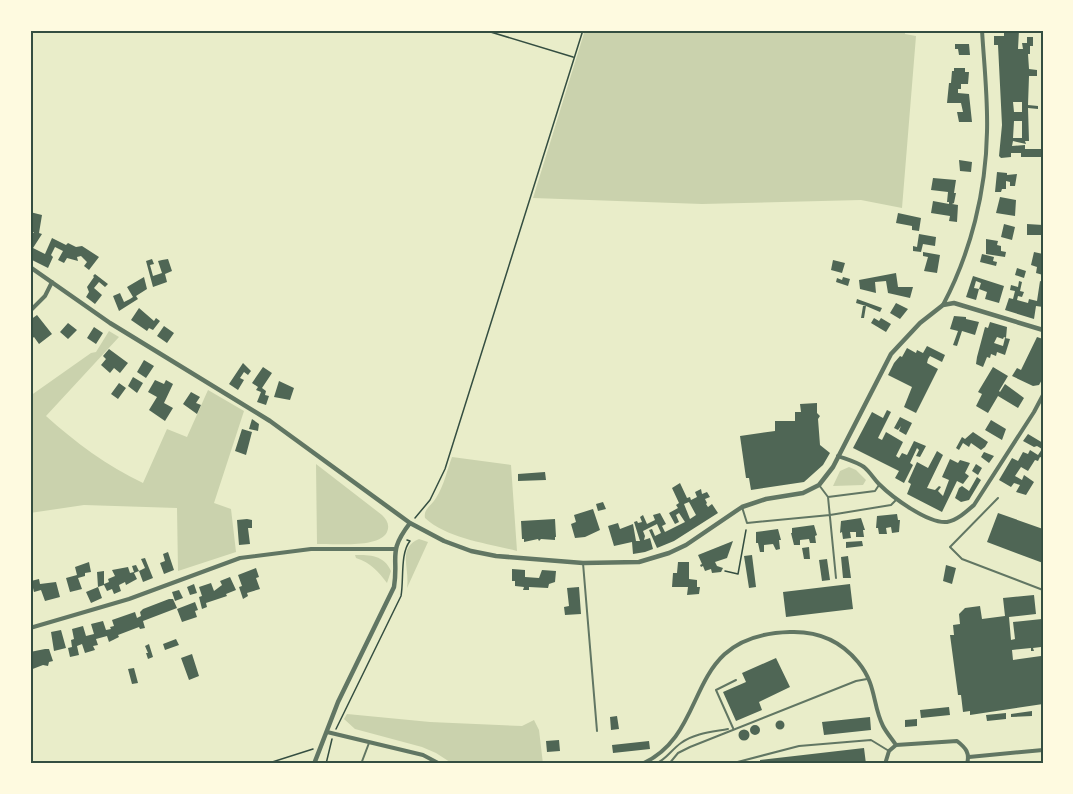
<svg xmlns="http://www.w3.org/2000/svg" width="1073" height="794" font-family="'Source Sans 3',sans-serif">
<rect width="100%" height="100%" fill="#e9edc9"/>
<path fill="#cad2ad" d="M585,30h320v4l11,2 -14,172 -41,-8 -159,4 -169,-6z
M109,331l10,6 -73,79c29,26 61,50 97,67l24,-54 20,8 21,-47 36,21 -30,92 17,6 5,43 -58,19 -1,-63 -93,-3 -54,8v-117l61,-43 5,-1z
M452,457l59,8 6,86c-30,-8 -69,-12 -92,-33 -2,-9 7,-13 11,-20 8,-12 11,-28 16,-41z
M316,464l66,51c5,5 8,10 5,17 -8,17 -54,11 -70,12z
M849,467l7,3 10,10 -3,5 -30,1 7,-15z
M419,539l9,3 -21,46c3,-20 -10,-40 12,-49z
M355,555c15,0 29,0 36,16l-4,12c-9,-12 -16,-20 -31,-25z
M347,714l83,8 92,4 12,-6 5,10 4,34h-90l-17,-11 -14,-6 -67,-18 -11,-10z"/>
<path fill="#4f6655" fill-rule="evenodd" d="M1004,30h15l-1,19h5l-1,-6h5v-6h6v9h-3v8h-2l1,15 8,1v6h-8l-1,29 10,1v3l-10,-1 1,33h-4l1,3 -13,-3 -1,5 13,-1v4h18v8h-22v-4h-10v4l-10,1 -2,-2 3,-31 -4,-80h-4v-9h10zM1013,102h9v10h-8zM1014,121h8v17h-9z
M955,44h14l1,11h-11l-1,-6h-3z
M954,68h11v4h4l-1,12h-7v5h-3v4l11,1 3,28h-13l-2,-10h6l-2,-9h-14l2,-20h2l1,-12h2z
M959,160l13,2 -1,10 -11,-1z
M997,172l10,1v2l10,-1 -2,12h-5v-4l-4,-1v8h-4l-1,3h-6z
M933,178l23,2 -2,13h2l-2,10 -2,1 6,1 -1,17 -8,-1 1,-5 -19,-3 2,-12 16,3v-2h-2l1,-10 -17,-2z
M1000,197l16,3 -1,16 -19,-3z
M30,212l12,3 -3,18 3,1 -9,14 12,6 7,-16 14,7 2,-2 8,4 6,-1 17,11 -10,13 -5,-4 3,-4 -6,-6 -4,1 1,4 -11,-3 -3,5 -6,-3 5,-9 -8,-4 -4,8 2,2 -5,11 -18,-9v-22l4,-5h-4z
M898,213l23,5 -2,13 -7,-1v-4l-16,-3z
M1004,224l11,3 -3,13 -11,-3z
M1027,224l16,1v10h-16z
M919,234l17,3 -1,9 -12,-2 -2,8 -8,-1v-5l4,1z
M986,239l12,2 -1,4 4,1v5l5,1 -1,5 -19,-3z
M923,252l17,3 -3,18 -13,-2 4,-14 -5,-1z
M1034,252l9,2v21l-7,-2 1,-6 -6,-2z
M982,254l12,3 -1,4 4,1 -1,4 -16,-4z
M152,259l2,5 -4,1 3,11 9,-3 -4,-12 4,-1 6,-1 4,12 -7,3 2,8 -14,5 -7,-26z
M833,260l12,3 -3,10 -11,-3z
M1017,268l9,3 -2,7 -9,-3z
M896,273l2,14h15l-3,11 -22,-5 -2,-12 -11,1 1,11 -16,-4 -1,-9z
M95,274l13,10 -3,3 -6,-5 -5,6 8,7 -7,9 -9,-7 3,-5 -2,-5 7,-10 -1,-1z
M973,276l31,10 -5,17 -14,-4 2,-7 -8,-3 2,-6 -5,-2 -2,7 5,1 -3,11 -10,-3z
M144,277l3,12 -11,7 2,3 -19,12 -6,-15 7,-3 4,9 6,-3 3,-2 -6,-10z
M843,277l7,2 -2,7 -12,-4 1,-4 5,2z
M1019,281l3,1 -2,9 4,1 -2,5 -4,-1 -1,4 11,3 1,-4 8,2 3,-20 3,1v25l-7,-1 -2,13 -29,-9 4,-12 4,1 2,-8 -5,-1 1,-5 7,2z
M857,299l25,9 -2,4 -14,-6 -2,12h-3l2,-12h3l-10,-3z
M896,303l12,6 -8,10 -10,-6z
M139,308l15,13 2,-3 4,3 -7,9 -4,-2 -2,3 -16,-11z
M37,315l15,19 -13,10 -5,-7 -4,3v-20z
M954,316l12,1v2l13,3 -4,13 -13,-4 -5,15 -4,-1 5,-14 -8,-2z
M874,318l5,3 2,-3 10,6 -5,8 -15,-9z
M990,322l17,5 -1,11 -2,-1 -1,2 -6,-2 -3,6 9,3 2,-8 5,1 -5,16 -8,-3 -1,4 -5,-2 -1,4 -3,-1 -4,10 -7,-3 1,-7 8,-30 3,1z
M68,323l9,7 -9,9 -8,-7z
M164,326l10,7 -7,10 -10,-7z
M94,327l9,6 -7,11 -9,-6z
M1037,337l6,2v39l-4,7 -6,1 -21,-10 5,-8 4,2z
M927,346l18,9 -3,7 -12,-6 -2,3 -1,4 11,6 -22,44 -12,-6 8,-20 -24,-12 6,-12 6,-7 2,1 5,-9 9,5 1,-3 6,3z
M109,349l19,14 -8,10 -6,-5 -4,5 -9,-8 5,-6 -3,-3z
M144,360l10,6 -8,12 -9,-6z
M243,363l8,8 -3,4 -4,-3 -4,6 4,2 -6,10 -9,-6z
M263,367l9,6 -10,15 4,3 -1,4 4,1 -3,9 -9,-3 4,-10 -5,-2 2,-3 -6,-4z
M993,367l15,9 -9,15 1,1 5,-8 19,14 -6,10 -20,-12 -10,17 -12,-7 6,-12 -4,-2z
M133,377l10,6 -6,10 -9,-7z
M155,380l9,4 2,-4 7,4 -9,19 9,5 -8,13 -16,-11 8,-13 -9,-5z
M279,381l15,7 -4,12 -16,-3z
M119,383l7,5 -8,11 -7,-5z
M191,392l9,5 -4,6 5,2 -4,9 -14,-10z
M817,403v10l3,3 -2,3 2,26 10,8 -7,12 -19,17 -53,8 -2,-12h-3l-6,-42 35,-5v-10h20v-9h6l-1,-8z
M887,410l4,2 -13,26 4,2 4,-8 17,10 -7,14 3,2 3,-5 5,2 7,-14 12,5 -6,11 -4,-1 3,-6 -2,-2 -7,15 3,2 -9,18 -9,-5 4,-7 -46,-23 19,-36 11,6z
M900,417l12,6 -6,12 -7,-4 2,-5 -3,4 -4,-2z
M252,419l7,5 -1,7 -9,-2z
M991,420l15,9 -4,11 -17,-10z
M242,429l10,3 -6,23 -11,-4z
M973,432l15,10 -3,5 -4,3 -10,-7 -2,4 -6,-4 -4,7 -3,-2 6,-11 3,2z
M1028,434l15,9v15l-3,-1 -2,4 -3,-1 -7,11 -7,-4 -6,9 7,4 2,-5 10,7 -8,13 -10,-3 4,-7 -6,-2 -3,4 -12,-7 13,-22 6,3 5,-9 5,2 2,-4 8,5 4,-6 -5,-3 -3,1 -11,-6z
M937,451l6,4 -16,33 8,2 4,-4 2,1 -3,4 5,5 6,-16 -7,-3 8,-18 8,4 2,-3 10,3 -5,10 4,3 -6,8 -6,-3 -15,31 -35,-18 4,-10 -3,-2 9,-20 11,6z
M984,452l10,4 -5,7 -8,-6z
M976,464l6,4 -4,7 -6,-4z
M545,472l1,8 -28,1v-7z
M977,477l4,3 -12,20 -8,2 -6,-4 4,-10 3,-2 7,5z
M680,483l7,15 3,-1 1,3 6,-3 -2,-5 6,-3 1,5 5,-2 3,5 -5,2 2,4 -1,1 2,3 4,-3 6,9 -44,28 -17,7 -8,-18 3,-1 3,7 6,-3 -4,-9 -14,7 2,5 -1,4 6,-2 3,11 -8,3 -12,2 -1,-12 -18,4 -6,-20 10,-3 2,6 13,-5 3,17h4l-6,-19 3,-1 1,2 4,-1 -2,-5 3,-2 4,9 8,-4 -2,-5 7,-2 6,11 -4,2 3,6 20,-10 -6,-9 -3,2 3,7 -4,2 -6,-11 9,-5 -2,-3 3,-2 -7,-15zM689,502l7,13 -6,4 -6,-15z
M603,502l3,7 -8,2 -2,-7z
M593,509l7,21 -15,7 -10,1 -4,-14 5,-2 -2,-7z
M998,513l45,16v34l-56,-21z
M897,514l1,6h2l-1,12 -7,1 -1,-6 -5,1 1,6h-8l-1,-6h-2l1,-12z
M861,518l4,12h-2l1,7h-8v-5h-6l1,6 -8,1 -1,-7 -2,1 1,-12z
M247,519l5,1v8h-4l2,16 -11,1 -2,-25z
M555,519l1,18h-1v3l-14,-1 -2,2 -1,-2 -14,3v-3h-2l-1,-18z
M814,525l3,10 -2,1 1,7h-6l-1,-4 -9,1v5h-6l-3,-12h1v-5z
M778,529l3,11h-2l1,9 -4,1 -3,-6 -9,1v7h-4l-2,-9h-2v-11z
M733,541l-6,17 -12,4 2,4 6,2 -2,4 -9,1 -1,-4 -6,2 -2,-5 -2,1 -1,-2 2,-1 -4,-9z
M862,541l1,5 -17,2v-6z
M809,547l1,12h-6l-2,-11z
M168,552l6,18 -10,4 -4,-11 5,-2 -2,-7z
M752,555l4,32 -7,1 -5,-32z
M848,556l3,22h-8l-2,-21z
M145,558l8,20 -10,4 -4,-11 6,-3 -4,-9z
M827,559l3,21 -8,1 -3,-21z
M89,562l2,10 -6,1v3l-7,2 4,11 -12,3 -4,-14 11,-3 -2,-8z
M678,562h11v17l8,1v7h3l-1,7 -12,1 1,-8h-16l1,-14h4z
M136,565l3,6 -5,2 3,6 -11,6 -1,-3 -6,3 2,6 -7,3 -2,-5 -5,2 -3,-6 -6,2 -1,-15 7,-1v13l5,-2 -1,-3 7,-3 -3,-6 16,-3 2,6 4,-1 -2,-6z
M946,565l10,3 -4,16 -9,-3z
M256,568l3,9 -3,1 4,11 -13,4 1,3 -5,3 -4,-12 3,-1 -4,-11z
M512,569l13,1v7l14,1 3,-8 14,1 -1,11 -6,2 -1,4 -19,-1v3h-6l1,-3 -9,-1v-5h-3z
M230,577l6,13 -10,4 1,2 -21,7 1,4 -5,2 -3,-12 3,-1 -3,-9 12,-4 3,8 8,-6 -2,-4z
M39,579l1,5 16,-2 4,15 -15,4 -4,-11 -7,2 -2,-8 -1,-3z
M194,584l3,9 -7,2 -3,-8z
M850,584l3,25 -67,8 -3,-25z
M98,587l4,11 -11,5 -5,-11z
M579,587l2,27 -16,1 -1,-8 5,-1 -2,-18z
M179,590l4,8 -8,3 -3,-9z
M1034,595l2,19 -27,3 2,23 4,-1 -2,-17 29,-3 -1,28 -8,1 1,3h-3v-3l-19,2 1,10 28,-4 2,48 -73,11v-4l-7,1 -2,-17h-3l-8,-60h4l-1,-10 7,-1 -1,-10 6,-6 15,-2 2,13 23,-3 -2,-18z
M169,599h4l4,9 -34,13 2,7 -5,1 -1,-2 -21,8 1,2 -10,5 -2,-6 -11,3 2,6 -5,1 2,4 -10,3 -3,-9 -5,2 2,9 -9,2 -2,-9 4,-1 -1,-7 3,-1 -2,-10 11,-3 3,10 8,-2 -3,-10 12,-3 3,9 5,-1 -1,-2 4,-1 -2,-6 23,-8 2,6 4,-2 -1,-4 3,-3z
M195,602l3,8 -3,1 2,6 -15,5 -5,-13z
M61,630l5,18 -12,3 -3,-19z
M176,639l3,6 -14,5 -2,-6z
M149,644l4,13 -5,2 -2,-6h2l-3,-7z
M45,649h4l4,12 -4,1 -1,4 -5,-1 -13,5v-18z
M192,654l7,22 -10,4 -8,-22z
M776,658l14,29 -31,15 3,8 -26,11 -13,-29 23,-10 -4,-9z
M134,668l4,15 -6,1 -4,-15z
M949,707l1,8 -29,3 -1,-8z
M1032,711v5l-21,1v-3z
M1006,713v6l-19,2 -1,-6z
M617,716l2,13 -8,1 -1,-13z
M870,717l1,13 -47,5 -2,-13z
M917,719v7l-12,1v-7z
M775.5 725a4.5 4.5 0 1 1 9 0a4.5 4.5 0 1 1-9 0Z
M750 730a5 5 0 1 1 10 0a5 5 0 1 1-10 0Z
M738.5 735a5.5 5.5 0 1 1 11 0a5.5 5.5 0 1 1-11 0Z
M559,740l1,11 -13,1 -1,-11z
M649,741l1,8 -37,4 -1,-8z
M864,748l2,16h-106v-4z"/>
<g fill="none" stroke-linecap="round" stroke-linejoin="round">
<path stroke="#344e41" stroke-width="1.5" d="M484,30l89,27
M30,40l3,-10
M415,518l15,-18 15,-31 138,-439
M725,571l13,3 8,-44
M336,729l65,-133c3,-16 -1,-43 9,-55l-3,-1
M266,764l47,-15
M326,764l6,-25"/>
<path stroke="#617663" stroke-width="2" d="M819,485l9,12 47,-6 4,-6
M828,497l8,81
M998,498l-48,49 12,12 81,31
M742,507l5,16 83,-8 61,-10 6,-6
M583,563l14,168
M733,728l-17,-38 20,-10
M353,764l9,-2
M361,764l8,-21
M655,764c11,-4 16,-14 26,-21 14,-10 31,-11 47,-14
M669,764l9,-11 12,-6 166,-66 11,-2
M730,764l69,-18 72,-6 18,11"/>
<path stroke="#617663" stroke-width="4" d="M943,305c28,-53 43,-114 44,-173 1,-34 -3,-68 -5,-102
M30,311l15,-15 7,-14
M838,456c8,3 19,6 26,11 6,5 10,12 15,17 13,13 49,40 68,38 10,-2 19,-10 27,-17l60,-93 9,-17
M30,628l99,-29 111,-41 71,-9h83
M327,732l96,23 17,9
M969,757l74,-7
M642,764c72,-33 38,-129 148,-132 27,-1 51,9 68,30 19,23 14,42 25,64 3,6 9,13 13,19
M885,764l4,-13 7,-6 61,-4c9,7 13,12 10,23"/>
<path stroke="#617663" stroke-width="4.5" d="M30,267l80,56 160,98 140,102 34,18 27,10 25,5 87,7 56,-1 30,-9 17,-8 56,-38 24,-8 37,-6 16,-8 14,-18 58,-113 29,-31 23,-18 11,-2 89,27
M314,764l24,-62 56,-115c5,-31 -7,-34 16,-64"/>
</g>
<rect width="1073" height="794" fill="none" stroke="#fefae0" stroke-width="63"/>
<rect x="32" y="32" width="1010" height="730" fill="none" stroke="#344e41" stroke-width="2"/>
</svg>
